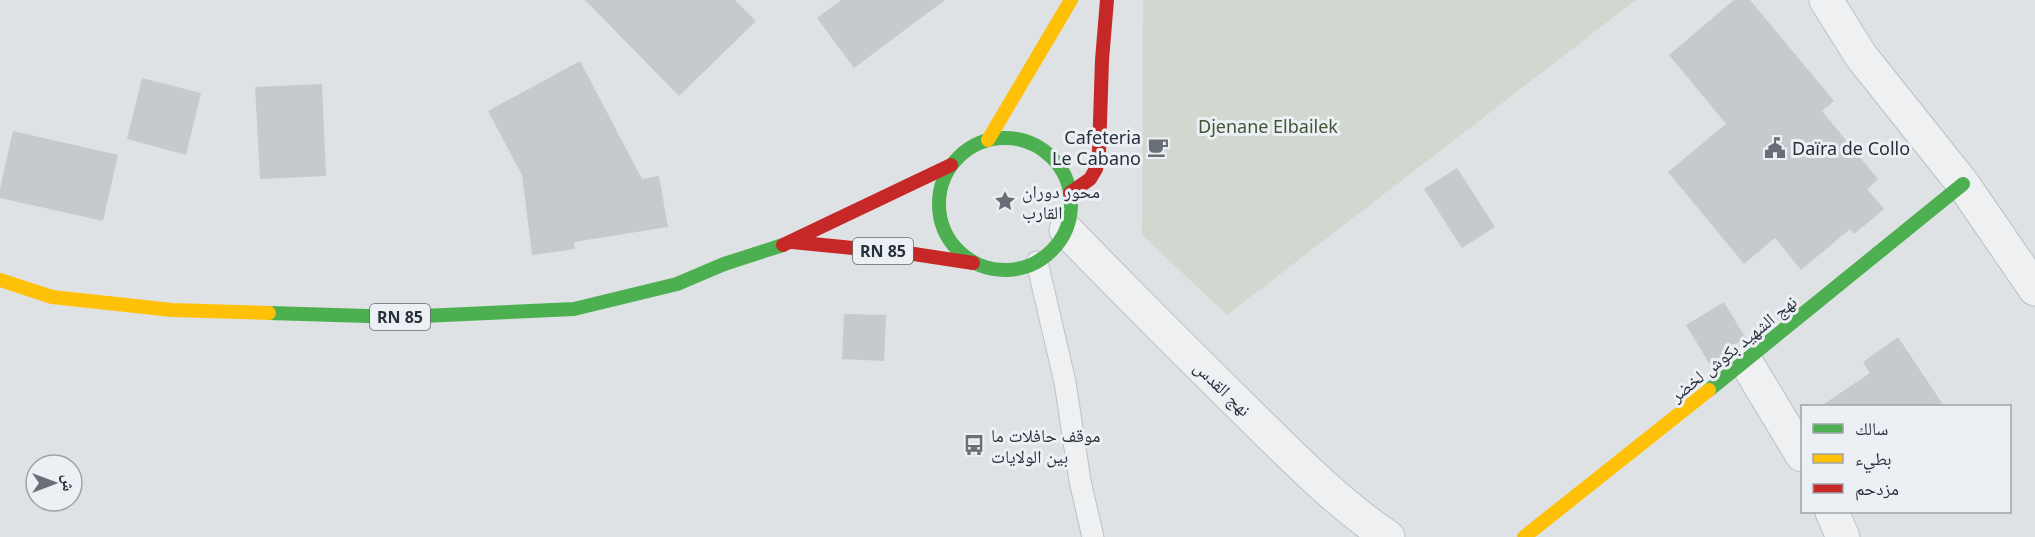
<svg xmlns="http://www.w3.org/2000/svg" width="2035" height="537" font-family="'Noto Sans','Noto Naskh Arabic',sans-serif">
<rect width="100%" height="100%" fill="#dfe2e4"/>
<path fill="#d1d8d0" d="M1143,0h493l-409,315 -85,-80z"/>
<path fill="#c7cacc" d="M585,0h150l21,21 -77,75z
M841,0h104l-91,68 -37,-50z
M1734,0h16l84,101 -12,10 56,68 -11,10 17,20 -30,25 -4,-5 -49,41 -26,-32 -31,26 -76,-92 58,-48 -57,-69z
M580,61l62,118 17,-3 9,51 -94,15 1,7 -43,6 -10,-80 -34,-64z
M142,78l59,15 -15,62 -59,-16z
M322,84l4,92 -66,3 -5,-92z
M13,131l105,24 -15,66 -103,-23v-9z
M1457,168l38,59 -33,21 -38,-59z
M1724,302l21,35 -35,28 -24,-40z
M844,314l42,1 -2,46 -42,-2z
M1898,337l46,69h-123l49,-33 -7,-11z"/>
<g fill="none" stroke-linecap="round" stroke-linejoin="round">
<defs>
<path id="lane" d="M1037,262l28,120 15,99 13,56"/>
<path id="street" d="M1826,0l35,56 102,128 72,105
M1066,230c60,62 121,123 183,184 44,43 87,88 139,123
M1746,362l56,93
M1832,512l11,25"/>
</defs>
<use href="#lane" stroke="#bdc0c2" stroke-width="23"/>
<use href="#street" stroke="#bdc0c2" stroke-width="35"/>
<use href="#lane" stroke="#eef0f1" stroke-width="21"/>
<use href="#street" stroke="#eef0f1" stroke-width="33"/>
<path stroke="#4caf50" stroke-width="14" d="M939 204a66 66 0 1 1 132 0a66 66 0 1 1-132 0Z
M269,313l132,4 173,-8 103,-25 47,-20 59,-19
M1709,390l254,-206"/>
<path stroke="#ffc107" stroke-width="14" d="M988,140l83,-140
M0,280l52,17 120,13 97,3
M1524,537l185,-147"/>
<path stroke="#c62828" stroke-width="14" d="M1070,193l20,-14 6,-10 3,-16 3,-93 5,-60
M792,242l122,12 59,9
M783,245l168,-80"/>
</g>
<defs>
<symbol id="cafe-bare" viewBox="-9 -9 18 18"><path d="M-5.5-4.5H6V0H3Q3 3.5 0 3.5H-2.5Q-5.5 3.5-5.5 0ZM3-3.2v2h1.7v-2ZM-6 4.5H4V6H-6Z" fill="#686f76" stroke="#ecf0f4" stroke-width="2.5" paint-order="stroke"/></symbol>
<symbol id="civic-bare" viewBox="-9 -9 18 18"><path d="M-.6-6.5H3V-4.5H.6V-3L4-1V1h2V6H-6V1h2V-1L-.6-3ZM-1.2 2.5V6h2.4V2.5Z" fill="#686f76" stroke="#ecf0f4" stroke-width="2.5" paint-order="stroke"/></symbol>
<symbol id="sight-bare" viewBox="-9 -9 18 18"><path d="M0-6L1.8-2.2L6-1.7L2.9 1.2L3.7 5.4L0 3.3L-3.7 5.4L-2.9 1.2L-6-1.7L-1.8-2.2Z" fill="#686f76" stroke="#ecf0f4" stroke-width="2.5" paint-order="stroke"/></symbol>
<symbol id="bus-bare" viewBox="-9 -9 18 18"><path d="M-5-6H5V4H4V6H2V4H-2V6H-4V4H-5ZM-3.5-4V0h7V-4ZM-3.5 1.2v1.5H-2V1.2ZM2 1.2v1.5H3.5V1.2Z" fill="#686f76" stroke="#ecf0f4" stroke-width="2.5" paint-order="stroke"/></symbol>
</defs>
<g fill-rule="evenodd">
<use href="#cafe-bare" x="1143" y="132" width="30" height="30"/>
<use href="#civic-bare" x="1760" y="133" width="30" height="30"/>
<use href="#sight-bare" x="990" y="186" width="30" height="30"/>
<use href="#bus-bare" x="959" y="430" width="30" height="30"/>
</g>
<g text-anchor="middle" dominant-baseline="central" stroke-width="6" stroke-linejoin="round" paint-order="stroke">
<g fill="#ecf0f4" stroke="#636a72" stroke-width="1.5">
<rect x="853" y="238" width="60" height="26" rx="4.5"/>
<rect x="370" y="304" width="60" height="26" rx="4.5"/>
</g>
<g font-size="16" font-weight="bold" fill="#28313b">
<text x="883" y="251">RN 85</text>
<text x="400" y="317">RN 85</text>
</g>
<g font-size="18" fill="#405636" stroke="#ecf0f4">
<text x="1268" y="126">Djenane Elbailek</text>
</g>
<g font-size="18" fill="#28313b" stroke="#ecf0f4" text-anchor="start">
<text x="1141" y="137" text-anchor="end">Cafeteria<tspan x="1141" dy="21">Le Cabano</tspan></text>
<text x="1792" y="148">Daïra de Collo</text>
<text x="1022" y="191">محور دوران<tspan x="1022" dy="21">القارب</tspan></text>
<text x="991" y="435">موقف حافلات ما<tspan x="991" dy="21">بين الولايات</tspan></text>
</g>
<g font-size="18" fill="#28313b" stroke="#ecf0f4">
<text transform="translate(1733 348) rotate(-39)">نهج الشهيد بكوش لخضر</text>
<text transform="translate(1223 388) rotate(44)">نهج القدس</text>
</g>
</g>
<rect x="1801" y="405" width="210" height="108" fill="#ecf0f4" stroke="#9ea4aa" stroke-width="1.5"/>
<rect x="1813" y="424" width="30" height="9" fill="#4caf50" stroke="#9ea4aa" stroke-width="1.5"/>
<text x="1855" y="435" font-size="18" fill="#28313b">سالك</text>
<rect x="1813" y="454" width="30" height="9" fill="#ffc107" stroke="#9ea4aa" stroke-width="1.5"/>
<text x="1855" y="465" font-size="18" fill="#28313b">بطيء</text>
<rect x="1813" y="484" width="30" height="9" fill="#c62828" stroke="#9ea4aa" stroke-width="1.5"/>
<text x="1855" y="495" font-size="18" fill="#28313b">مزدحم</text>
<g transform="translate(54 483) rotate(90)"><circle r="28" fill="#ecf0f4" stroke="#9ea4aa" stroke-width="1.5"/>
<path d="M0-4.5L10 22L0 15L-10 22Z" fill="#686f76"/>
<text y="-9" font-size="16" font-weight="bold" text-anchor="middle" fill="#28313b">ش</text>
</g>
</svg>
